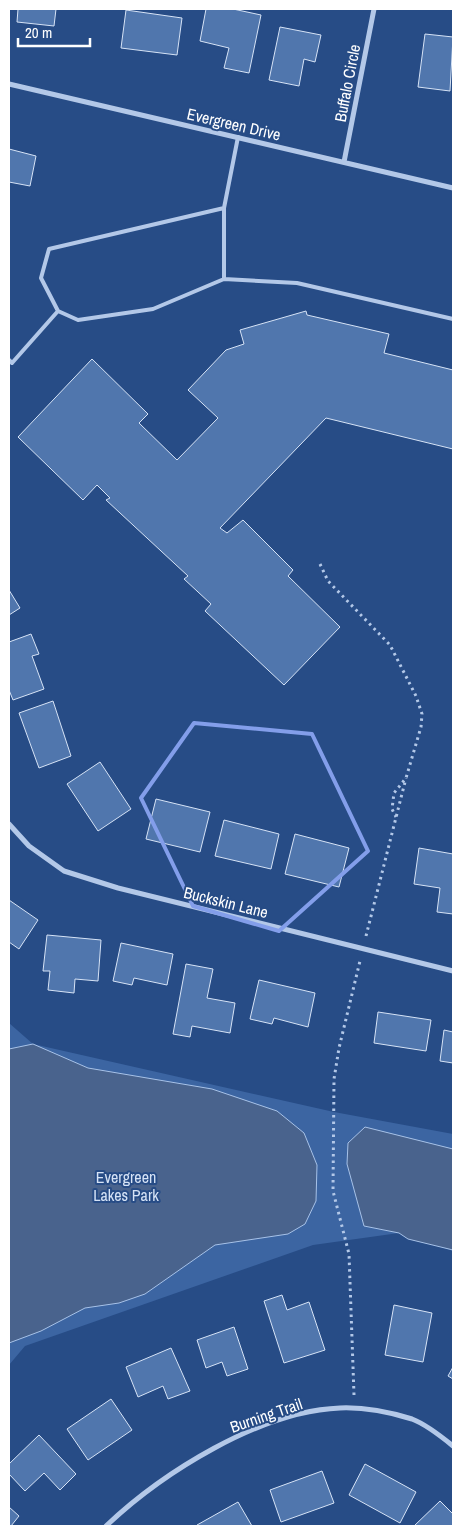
<svg xmlns="http://www.w3.org/2000/svg" width="462" height="1535" font-family="'Archivo Narrow',sans-serif">
<rect width="100%" height="100%" fill="#274c86"/>
<path fill="#3c65a2" d="M9,1023l24,21 301,68 119,22v117l-54,-18 -86,12 -288,101 -16,19z"/>
<path fill="#49638d" stroke="#a7c2e8" d="M33,1044l55,24 124,21 65,22 27,22 13,32 -1,36 -11,23 -17,10 -73,11 -70,49 -26,9 -34,5 -44,23 -32,12v-294z
M365,1127l88,22v101l-45,-11 -9,-6 -35,-7 -17,-62 1,-21z"/>
<path fill="#5076ad" stroke="#d6e3f6" d="M18,9h38l-2,17 -37,-4z
M206,9h27l28,6 -12,58 -25,-5 5,-20 -29,-7z
M126,10l56,8 -5,37 -56,-7z
M280,27l41,8 -6,27 -11,-3 -5,27 -30,-6z
M425,34l28,3 -3,54 -32,-4z
M9,149l27,7 -6,30 -21,-4z
M306,311l1,4 82,19 -5,19 69,17v79l-127,-31 -106,110 7,5 16,-13 50,50 -5,6 52,51 -56,58 -79,-74 6,-7 -27,-25 4,-3 -82,-76 4,-2 -13,-13 -14,15 -65,-63 74,-78 56,55 -9,9 38,37 41,-42 -30,-28 38,-40 18,-6 -4,-14z
M9,590l11,18 -11,7z
M31,634l8,20 -7,2 12,33 -31,11 -4,-10v-48z
M53,701l18,55 -32,12 -20,-55z
M100,762l31,47 -33,22 -31,-47z
M156,799l54,13 -10,40 -54,-13z
M224,820l55,14 -8,35 -56,-13z
M295,834l54,14 -10,39 -54,-13z
M419,848l34,6v60l-16,-2 3,-24 -26,-4z
M9,900l29,20 -19,29 -10,-7z
M47,935l54,5 -3,41 -23,-2 -1,14 -26,-3 2,-19h-7z
M121,943l52,11 -6,31 -33,-7 -2,7 -19,-4z
M186,964l27,5 -6,29 28,5 -5,30 -38,-7 -2,11 -17,-3z
M259,980l56,13 -7,34 -34,-9 -2,6 -22,-5z
M378,1012l53,8 -5,31 -52,-8z
M444,1030l9,2v31l-13,-2z
M282,1295l5,15 22,-8 16,48 -41,13 -20,-62z
M394,1305l38,8 -9,49 -38,-7z
M234,1327l14,42 -21,7 -5,-14 -16,6 -9,-28z
M171,1348l19,43 -22,8 -5,-13 -25,11 -12,-30z
M453,1367v12l-5,-3z
M111,1399l21,31 -44,30 -21,-31z
M39,1435l37,39 -16,16 -16,-17 -19,18 -16,-17v-10z
M365,1464l51,28 -16,31 -51,-28z
M322,1471l12,32 -53,19 -11,-32z
M440,1501l13,13v12h-39z
M238,1502l14,24h-54l-1,-1z
M9,1507l10,9 -8,10h-2z"/>
<g fill="none" stroke-linecap="round" stroke-linejoin="round">
<path stroke="#b3c8e8" stroke-width="3" stroke-dasharray="2.5 4" stroke-linecap="butt" d="M320,564l8,17 62,64 26,51 6,18 -1,13 -15,51 -12,15 -2,16 4,8
M366,936l40,-158
M354,1395l-5,-141 -16,-63 1,-112 5,-31 21,-87"/>
<path stroke="#b3c8e8" stroke-width="4" d="M224,208l-175,41 -8,29 17,33 20,9 75,-11 71,-30 73,4 156,36
M224,279v-71l14,-71
M9,360l3,3 46,-52"/>
<path stroke="#b3c8e8" stroke-width="5" d="M9,84l444,104
M344,162l30,-153
M9,824l20,22 35,25 54,17 335,83
M106,1526c56,-53 154,-115 234,-118 24,-1 49,4 72,11 13,5 30,18 41,27"/>
</g>
<path fill="none" stroke="#839eea" stroke-width="4" stroke-linejoin="round" d="M194,723l118,11 56,117 -89,80 -86,-25 -52,-108z"/>
<g text-anchor="middle" dominant-baseline="central" stroke-width="4" stroke-linejoin="round" paint-order="stroke">
<g font-size="16" fill="#fff" stroke="#274c86">
<text transform="translate(347 83) rotate(-79)">Buffalo Circle</text>
<text transform="translate(234 124) rotate(13)">Evergreen Drive</text>
<text transform="translate(226 902) rotate(14)">Buckskin Lane</text>
<text transform="translate(266 1415) rotate(-19)">Burning Trail</text>
</g>
<g font-size="16" fill="#d6e3f6" stroke="#274c86">
<text x="126" y="1177">Evergreen<tspan x="126" dy="18">Lakes Park</tspan></text>
</g>
</g>
<rect width="462" height="1535" fill="none" stroke="#ffffff" stroke-width="20"/>
<path d="M18 38v8h72v-8" fill="none" stroke="#ffffff" stroke-width="2.5"/>
<text x="25" y="38" font-size="15" fill="#ffffff" stroke="#274c86" stroke-width="4" paint-order="stroke">20 m</text>
</svg>
